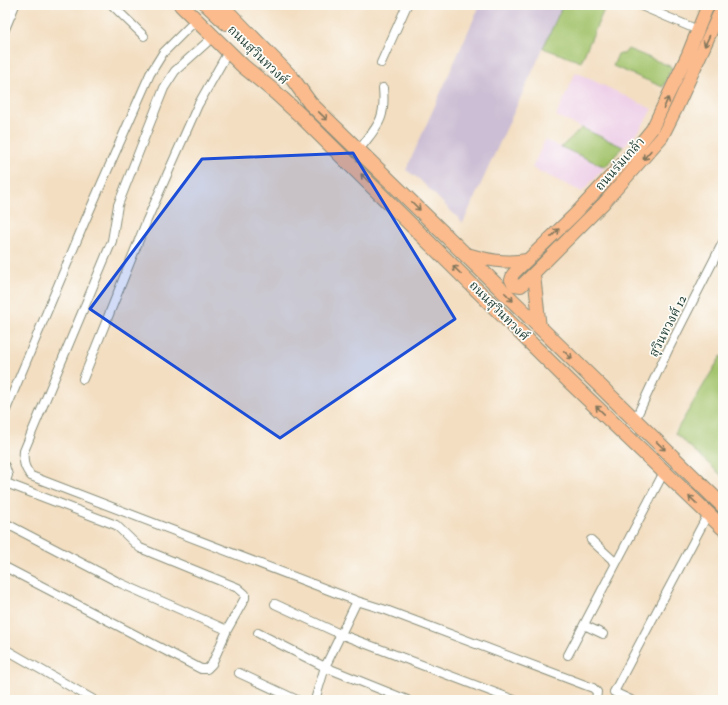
<svg xmlns="http://www.w3.org/2000/svg" width="728" height="705" font-family="'IM FELL Double Pica','Noto Serif Thai',serif">
<rect width="100%" height="100%" fill="#fdfcf7"/>
<filter id="ink" filterUnits="userSpaceOnUse"><feTurbulence type="fractalNoise" baseFrequency=".025" numOctaves="2"/><feDisplacementMap in="SourceGraphic" scale="8" xChannelSelector="R" yChannelSelector="G"/><feConvolveMatrix kernelMatrix="1 2 1 2 8 2 1 2 1" color-interpolation-filters="sRGB"/></filter>
<filter id="wash" filterUnits="userSpaceOnUse"><feTurbulence type="fractalNoise" baseFrequency=".012" numOctaves="4" result="noise"/><feDisplacementMap in="SourceGraphic" scale="16" xChannelSelector="R" yChannelSelector="G"/><feGaussianBlur stdDeviation="0.9" result="paint"/><feColorMatrix in="noise" values="0 0 0 0 0 0 0 0 0 0 0 0 0 0 0 0 0 1.4 0 .05"/><feComposite in="paint" operator="in"/></filter>
<g filter="url(#wash)">
<rect width="100%" height="100%" fill="#f3dec1"/>
<path fill="#eed0e8" d="M576,72l76,37 -11,19 -18,19 -67,-31z
M545,140l60,27 -23,25 -50,-24z"/>
<path fill="#ccbed4" d="M480,5h83l-100,218 -44,-44 -13,-9z"/>
<path fill="#a2c36b" stroke="#608050" d="M563,5h43l-25,57 -38,-14z
M628,49l44,18 -9,20 -50,-21 5,-12h6z
M582,128l41,19 -18,20 -44,-20z
M721,356l2,1v120l-48,-44z"/>
</g>
<g filter="url(#ink)">
<g fill="none" stroke-linecap="round" stroke-linejoin="round">
<defs>
<path id="street" d="M112,5l32,31
M639,5l59,25
M5,29l10,-24
M213,37l-38,34 -11,17 -46,117 -6,36 -88,210c-1,11 0,16 7,25l326,125 29,9 207,78 4,4 -1,8
M381,63l26,-58
M359,150c18,-24 27,-29 24,-62
M83,379l64,-159 51,-115 30,-53
M5,412l80,-191 65,-147 13,-21 33,-33
M635,420l33,-70 55,-108
M5,466l3,9 -3,9
M5,523l115,60 107,47
M591,540l25,23
M5,567l196,102h6l5,-5 15,-34 18,-32v-4l-7,-6 -98,-40 -24,-23 -110,-42
M275,604l65,30 174,66
M584,625l19,9
M258,633l67,34 82,33
M5,649l89,51
M568,655l96,-183
M239,673l58,27
M315,700l10,-33 32,-66
M631,700l-17,-8 94,-178"/>
<path id="primary" d="M708,5l-20,49 -36,75 -18,22 -59,63 -62,60 -2,6 3,5 7,1 83,-83 58,-66 15,-30 46,-102
M467,254c21,6 38,10 60,6
M534,275l6,53"/>
<path id="highway" d="M181,5l62,61 33,27 24,22 269,266 154,147
M207,5l19,18
M221,5l71,73 18,25 413,403"/>
</defs>
<use href="#street" stroke="#898e7a" stroke-width="10"/>
<use href="#primary" stroke="#898e7a" stroke-width="14"/>
<use href="#highway" stroke="#898e7a" stroke-width="16"/>
<use href="#street" stroke="#fff" stroke-width="8"/>
<use href="#primary" stroke="#fbbb8d" stroke-width="12"/>
<use href="#highway" stroke="#fbbb8d" stroke-width="14"/>
</g>
<defs><path id="oneway-shaft" d="M-6 0H5M1.5-3L5.5 0L1.5 3" fill="none" stroke-width="1.6" stroke-linecap="round" stroke-linejoin="round"/></defs>
<g stroke="#82765c">
<use href="#oneway-shaft" transform="translate(707 41) rotate(115)"/>
<use href="#oneway-shaft" transform="translate(666 103) rotate(-66)"/>
<use href="#oneway-shaft" transform="translate(323 116) rotate(44)"/>
<use href="#oneway-shaft" transform="translate(647 155) rotate(131)"/>
<use href="#oneway-shaft" transform="translate(365 178) rotate(-135)"/>
<use href="#oneway-shaft" transform="translate(416 206) rotate(45)"/>
<use href="#oneway-shaft" transform="translate(555 233) rotate(-45)"/>
<use href="#oneway-shaft" transform="translate(457 270) rotate(-135)"/>
<use href="#oneway-shaft" transform="translate(509 297) rotate(45)"/>
<use href="#oneway-shaft" transform="translate(568 355) rotate(44)"/>
<use href="#oneway-shaft" transform="translate(600 410) rotate(-136)"/>
<use href="#oneway-shaft" transform="translate(661 446) rotate(44)"/>
<use href="#oneway-shaft" transform="translate(693 500) rotate(-136)"/>
</g>
</g>
<path fill="#1d4ed8" fill-opacity="0.2" stroke="#1d4ed8" stroke-width="3" stroke-linejoin="round" d="M353,153l102,166 -175,119 -190,-129 112,-150z"/>
<g text-anchor="middle" dominant-baseline="central" stroke-width="3.5" stroke-linejoin="round" paint-order="stroke">
<g font-size="13" fill="#1f3d34" stroke="#fdfcf7">
<text transform="translate(258 55) rotate(44)">ถนนสุวินทวงศ์</text>
<text transform="translate(620 164) rotate(-48)">ถนนร่มเกล้า</text>
<text transform="translate(499 311) rotate(45)">ถนนสุวินทวงศ์</text>
<text transform="translate(668 326) rotate(-63)">สุวินทวงศ์ 12</text>
</g>
</g>
<rect width="728" height="705" fill="none" stroke="#fdfcf7" stroke-width="20"/>
</svg>
